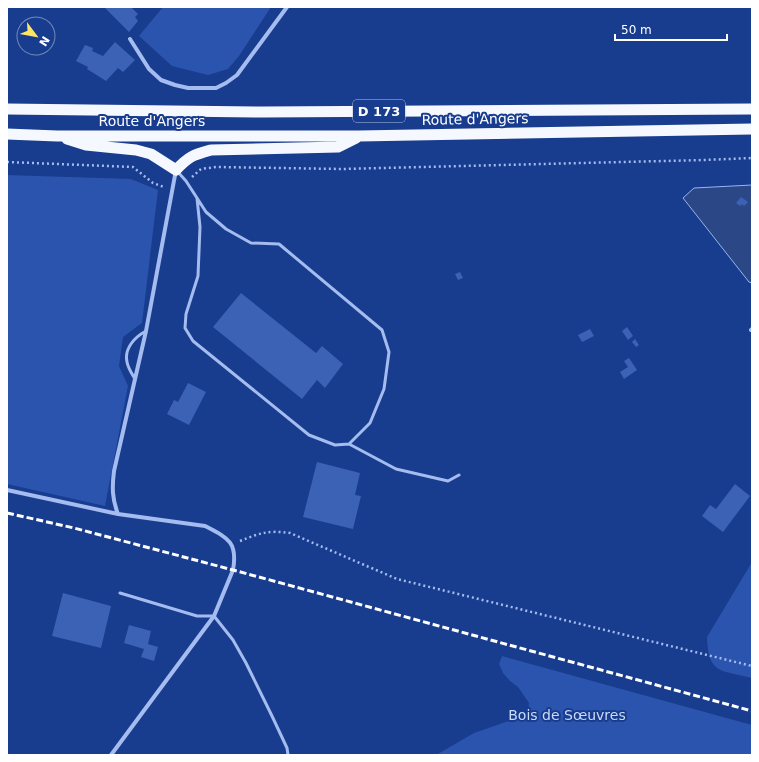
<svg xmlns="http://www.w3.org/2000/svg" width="759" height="762" font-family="'DejaVu Sans',sans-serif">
<rect width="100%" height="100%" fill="#183c8e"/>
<path fill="#2a54ad" d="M163,7h108l-32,49 -11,13 -20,6 -36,-9 -33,-30z
M7,175l124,4 27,11 -16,133 -19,14 -4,29 9,20 -23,120 -98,-22z
M752,562v116c-31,-8 -44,-3 -45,-41z
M502,656l250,69v30h-316l38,-22 40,-14 14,-8 1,-8 -11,-16 -8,-6 -7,-8 -4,-9z"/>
<path fill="#2c4785" stroke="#96b5f2" d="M752,185v98l-3,-1 -66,-84 11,-10z"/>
<path fill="#3c62b5" d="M104,7h27l7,7 -3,3 3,4 -9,11z
M115,42l20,18 -12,12 -5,-4 -12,13 -19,-12 1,-2 -12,-6 9,-16 8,3 -1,3 11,5z
M741,197l7,5 -4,4 -2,-2 -2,2 -4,-3z
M460,272l3,6 -5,2 -3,-6z
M241,293l75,60 6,-7 21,18 -18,24 -8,-8 -15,19 -89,-72z
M627,327l6,9 -5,4 -6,-9z
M590,329l4,7 -12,6 -4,-7z
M635,339l4,6 -3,2 -4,-5z
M629,358l8,12 -13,9 -4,-7 8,-5 -4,-6z
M188,383l18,9 -17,33 -22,-11 7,-14 4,2z
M317,462l43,11 -5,22 6,1 -8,33 -50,-12z
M735,484l15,12 -27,36 -21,-16 8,-11 6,4z
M63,593l48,13 -10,42 -49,-12z
M129,625l22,6 -3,13 10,3 -4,14 -13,-4 3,-8 -20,-6z"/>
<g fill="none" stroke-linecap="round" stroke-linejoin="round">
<path stroke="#a4bcef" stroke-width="2.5" stroke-dasharray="2 3" stroke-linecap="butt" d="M7,162l126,5 20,16 11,4
M192,177l9,-8 15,-2 126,2 362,-9 48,-2
M240,541c20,-8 28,-11 50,-8l107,46 355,87"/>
<path stroke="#a4bcef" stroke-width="3" d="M177,171l9,10 11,17
M197,198l9,14 20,17 25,14 28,1 103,86 7,22 -5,37 -14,34 -21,21 -14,1 -26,-10 -116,-94 -8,-13 1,-14 12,-38 2,-49z
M135,379c-3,-5 -7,-11 -8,-17 -3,-14 8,-25 19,-31
M349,444l47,25 52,12 11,-6
M120,593l77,23h17l19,24 13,23 26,53 15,32 1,7"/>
<path stroke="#a4bcef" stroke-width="4" d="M130,39l19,30 12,11 14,5 13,3h28l10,-5 11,-8 50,-68
M751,330l1,-1
M7,490l111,24
M111,755l103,-139 19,-46c5,-28 -5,-32 -28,-44l-87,-12c-6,-15 -6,-27 -4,-43l32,-140 30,-161"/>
<path stroke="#f6f8ff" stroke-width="11" d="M7,109l256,3 489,-3
M7,134l50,2h302l393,-7
M67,139l19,6 50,5 15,4 25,16c13,-14 17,-15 35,-20l127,-3 18,-9"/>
<path stroke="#fff" stroke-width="3" stroke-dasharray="7 3" stroke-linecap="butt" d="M7,513l67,15 159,42 519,141"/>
</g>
<g text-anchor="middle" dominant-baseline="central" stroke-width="4" stroke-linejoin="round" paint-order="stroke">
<rect fill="#183c8e" stroke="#bac4dd" stroke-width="1" x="353" y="100" width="52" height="22" rx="3"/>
<g font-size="13" font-weight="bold" fill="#fff">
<text x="379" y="111">D 173</text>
</g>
<g font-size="14" fill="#fff" stroke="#183c8e">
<text transform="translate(475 119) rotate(-1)">Route d'Angers</text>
<text x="152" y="121">Route d'Angers</text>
</g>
<g font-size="14" fill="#cadafb" stroke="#183c8e">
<text x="567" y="715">Bois de Sœuvres</text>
</g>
</g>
<rect width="759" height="762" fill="none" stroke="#ffffff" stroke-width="16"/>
<g transform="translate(36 36) rotate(122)"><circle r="19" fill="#183c8e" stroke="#748abb"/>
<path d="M0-3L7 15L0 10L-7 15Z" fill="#ffe662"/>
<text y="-6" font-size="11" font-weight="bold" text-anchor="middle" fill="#ffffff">N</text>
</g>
<path d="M615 34v6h112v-6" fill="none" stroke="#ffffff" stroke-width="2"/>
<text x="621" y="34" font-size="12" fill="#ffffff" stroke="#183c8e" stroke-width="3" paint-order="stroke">50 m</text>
</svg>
